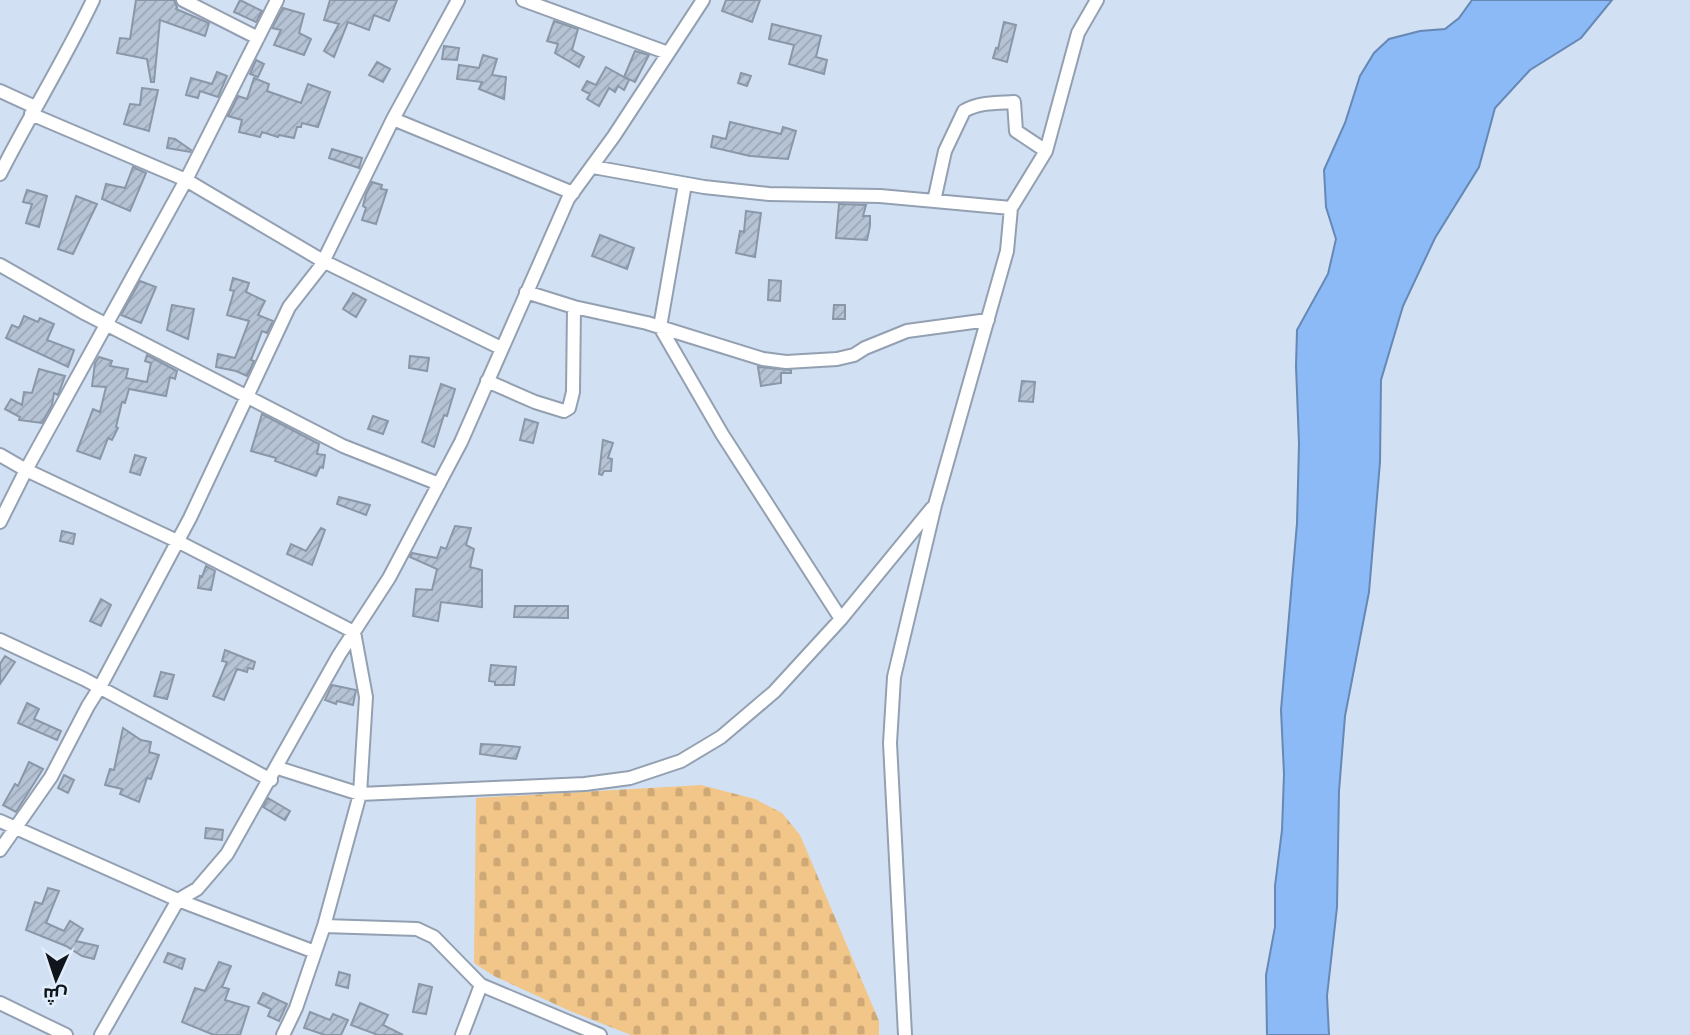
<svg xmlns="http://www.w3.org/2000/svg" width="1690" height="1035" font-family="Cabin,Cairo,sans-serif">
<defs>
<pattern id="cemetery-stones" width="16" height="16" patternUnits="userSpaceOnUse" patternTransform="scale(1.75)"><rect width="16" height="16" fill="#f1c688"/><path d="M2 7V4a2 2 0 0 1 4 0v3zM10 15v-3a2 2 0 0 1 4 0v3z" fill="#cea975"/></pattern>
<pattern id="building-hatch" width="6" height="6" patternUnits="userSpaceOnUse" patternTransform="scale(1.75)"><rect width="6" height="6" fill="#b5c3d5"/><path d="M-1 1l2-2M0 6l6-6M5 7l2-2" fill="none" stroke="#9ba7b6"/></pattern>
</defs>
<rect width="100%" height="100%" fill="#d2e0f3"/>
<path fill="url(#cemetery-stones)" d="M701,785l54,14 27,14 18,22 79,186v14h-248l-61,-24 -76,-35 -20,-13 2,-165z"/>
<path fill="#8bbaf6" stroke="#6688b4" stroke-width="2" d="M1472,0h140l-31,38 -51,32 -35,38 -16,59 -44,71 -32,68 -22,74 -1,82 -11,130 -24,124 -6,75 -2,116 -10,89 2,39h-62l-1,-60 9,-48v-41l7,-56 2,-56 -3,-64 16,-187 2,-79 -3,-78 1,-36 31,-56 8,-35 -10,-32 -2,-37 21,-47 15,-47 14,-23 15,-14 31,-8 25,-2 14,-11z"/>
<path fill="url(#building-hatch)" stroke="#8a97a8" stroke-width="2" d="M136,0h38l3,7 -1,2 33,14 -4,13 -45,-16 -6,62h-3l-4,-23 -30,-6 3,-15 10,1z
M240,0l22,11 -6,11 -22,-10z
M330,0h67l-8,21 -15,-6 -5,15 -21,-8 -14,35 -10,-6 15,-27 -15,-4z
M726,0h34l-8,22 -30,-11z
M283,8l21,6 -5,19 12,6 -7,16 -30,-10 7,-15 -9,-2z
M554,21l24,8 -6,21 12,7 -5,10 -24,-14 3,-9 -11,-3z
M1004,22l12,3 -9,37 -14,-4 3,-10 2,1z
M772,24l49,12 -5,21 11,3 -3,14 -35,-10 5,-19 -25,-6z
M444,46l15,2 -2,12 -15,-1z
M635,51l14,4 -14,27 -11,-5z
M483,55l14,4 -5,16 14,2 -2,22 -25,-10 3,-7 -25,-3 2,-14 20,3z
M256,60l8,4 -6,13 -8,-3z
M377,62l13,7 -7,13 -14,-7z
M606,67l23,13 -5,10 -6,-4 -3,6 -6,-4 -10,18 -12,-7 3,-5 -8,-4 5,-9 9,4z
M217,72l10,4 -9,21 -18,-6 -2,7 -12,-3 5,-17 21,6z
M741,73l10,3 -4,10 -9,-3z
M254,78l15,6 -2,7 34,12 7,-19 22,8 -12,35 -16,-4 -1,4h-4l-3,11 -15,-3 -1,2 -16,-5 -2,5 -21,-5 3,-12 -14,-4 10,-20 9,3z
M142,88l16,2 -9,41 -25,-7 6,-20 10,1z
M730,122l51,12 2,-7 13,4 -8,28 -38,-3 -39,-9 2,-11 13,3z
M169,138l6,1 16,11 -1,2 -23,-4z
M332,149l30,9 -3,10 -30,-10z
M133,167l13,6 -16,38 -28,-12 4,-15 19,4z
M372,182l10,3 -1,4 6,1 -11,34 -14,-4 4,-12 -3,-2 3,-12z
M27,190l20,6 -8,31 -13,-4 6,-19 -9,-2z
M76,196l21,8 -24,50 -15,-5z
M839,204l27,1 -3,11h7v10l-3,14 -31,-2z
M746,211l15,2 -6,44 -19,-4 4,-22 4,1z
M600,235l34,13 -7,21 -35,-13z
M233,278l16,5 -3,9 19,9 -7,14 15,6 -6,12 -5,-2 -11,29 3,1 -7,15 -11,-5 -20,-4 2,-13 17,4 14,-37 -22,-6 7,-24 -4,-1z
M769,280l12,1 -1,20 -12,-1z
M140,281l16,6 -15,36 -20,-8z
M353,293l13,7 -10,17 -13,-8z
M172,305l22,4 -6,30 -21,-9z
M834,305h11v14h-12z
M24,316l14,6 2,-4 14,6 -7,16 27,10 -6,17 -62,-29 6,-13 7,3z
M147,355l30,16 -2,8 -5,-2 -4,19 -37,-7 -4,14 -3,-1 -6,25 2,1 -6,12 -4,-2 -8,21 -23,-8 16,-42 7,3 6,-25 -14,-1 3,-23 4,-6 13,4 -2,5 18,3 -2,9 21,4 4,-19 -6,-2z
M410,356l19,2 -2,13 -18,-3z
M758,367l33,3v3h-10v10l-20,3z
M39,369l26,7 -7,19 -4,-2 -2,12 -10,18 -23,-3 1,-3 -15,-8 6,-10 11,6 2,-13 8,1z
M1022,381l13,1 -2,20 -14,-1z
M441,384l14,5 -8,27 -3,-1 -10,32 -12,-5z
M262,414l57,30 -2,10 8,1 -2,13 -3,-1 -4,9 -41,-15 1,-3 -25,-7z
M373,416l15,5 -5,13 -15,-5z
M525,419l13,4 -5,20 -13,-3z
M603,440l10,3 -5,15 4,1 -1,12h-7l-2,4 -3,-1z
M135,455l11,3 -6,17 -10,-3z
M339,497l31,8 -4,10 -29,-11z
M455,526l16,2 -5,17 8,4 -4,18 12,3v37l-41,-5 -3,19 -25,-5 3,-27 16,1 5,-21 -27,-12 2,-4 25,5 4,-11 5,2z
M321,528l4,2 -13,35 -25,-11 4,-10 15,7z
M62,531l13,3 -2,10 -13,-3z
M206,566l9,5 -4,19 -13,-2 2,-12 2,1z
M101,599l10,6 -10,21 -11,-5z
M515,606h53v12l-54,-1z
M225,650l30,12 -2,7 -5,-1 -1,4 -10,-3 -13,31 -11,-4 14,-34 -5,-1z
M5,656l10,6 -15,22v-20z
M491,665l25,2 -2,18h-19v-3l-6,-1z
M161,672l13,3 -7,24 -13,-3z
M332,685l24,5 -3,15 -16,-4 -1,3 -11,-4z
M27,703l12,6 -5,10 27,12 -4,9 -39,-17z
M123,728l18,12 10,2 -2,10 10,3 -8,24 -4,-1 -8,24 -19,-8 2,-5 -17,-4 5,-16 4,1z
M481,744l19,1 20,2 -4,12 -36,-5z
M29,762l14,7 -27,43 -13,-7 12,-21 3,2z
M64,775l10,5 -6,13 -10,-5z
M268,798l22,13 -5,9 -22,-13z
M206,828l17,2 -1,10 -17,-2z
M48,888l11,3 -13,32 18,8 6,-10 13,8 -7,12 22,5 -4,13 -12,-3 -16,-10 -40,-16 9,-28 7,2z
M168,953l17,6 -3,10 -18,-7z
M219,962l12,4 -9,21 7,2 -4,11 24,7 -9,28h-26l-32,-13 13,-34 10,3z
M339,972l11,3 -2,13 -12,-3z
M419,984l13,3 -6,27 -13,-2z
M263,993l24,11 -8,17 -11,-5 3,-7 -13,-6z
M360,1003l28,12 -5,10 20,10h-25l-27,-10z
M310,1012l20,8 3,-6 15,6 -7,15h-16l-21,-7z"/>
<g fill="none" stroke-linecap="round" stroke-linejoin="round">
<defs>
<path id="minor" d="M183,0l75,38
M523,0l145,53
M0,91l35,16
M31,114l155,66 137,81 178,87
M393,119l180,74
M593,167l111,20 65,7 111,2 131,12
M0,174c30,-59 65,-115 93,-174
M685,184l-25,143 62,107 119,185
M934,201l11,-50 19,-40c15,-9 33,-8 50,-9l2,29 30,20
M0,265l86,49 257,132 96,38
M526,292l48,15 73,16 116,36 23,3 51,-3 17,-4 11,-7 42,-17 81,-11
M487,381l48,21 29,9 5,-3 4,-16 1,-85
M0,455l26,15 151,71 177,91 12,65 -6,97 -36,132 -28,82 -13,27
M0,522l26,-52 160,-290 91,-180
M0,640l84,39 187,101
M278,768l82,26 225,-10 45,-6 51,-17 40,-24 53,-45 67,-73 91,-111
M0,821l178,79 137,52
M0,850l51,-73 37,-71 12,-19 90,-169 99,-211 32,-41 72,-147 65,-119
M324,926l93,3 17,8 47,48 119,50
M0,1003l66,32
M101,1035l77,-135 19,-11 30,-35 112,-199 50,-77 72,-136 107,-243 46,-63 89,-136
M462,1035l19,-50
M905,1035l-15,-292 4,-66 41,-172 72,-254 4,-43 35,-57 32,-118 19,-33"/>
</defs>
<use href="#minor" stroke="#93a0b1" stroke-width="16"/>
<use href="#minor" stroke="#fff" stroke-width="12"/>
</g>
<g transform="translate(56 979) rotate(183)" stroke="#e2edfc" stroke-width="5" paint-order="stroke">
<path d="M0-5L12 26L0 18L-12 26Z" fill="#10151b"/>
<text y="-10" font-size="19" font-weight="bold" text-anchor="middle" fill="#10151b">ش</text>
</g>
</svg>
